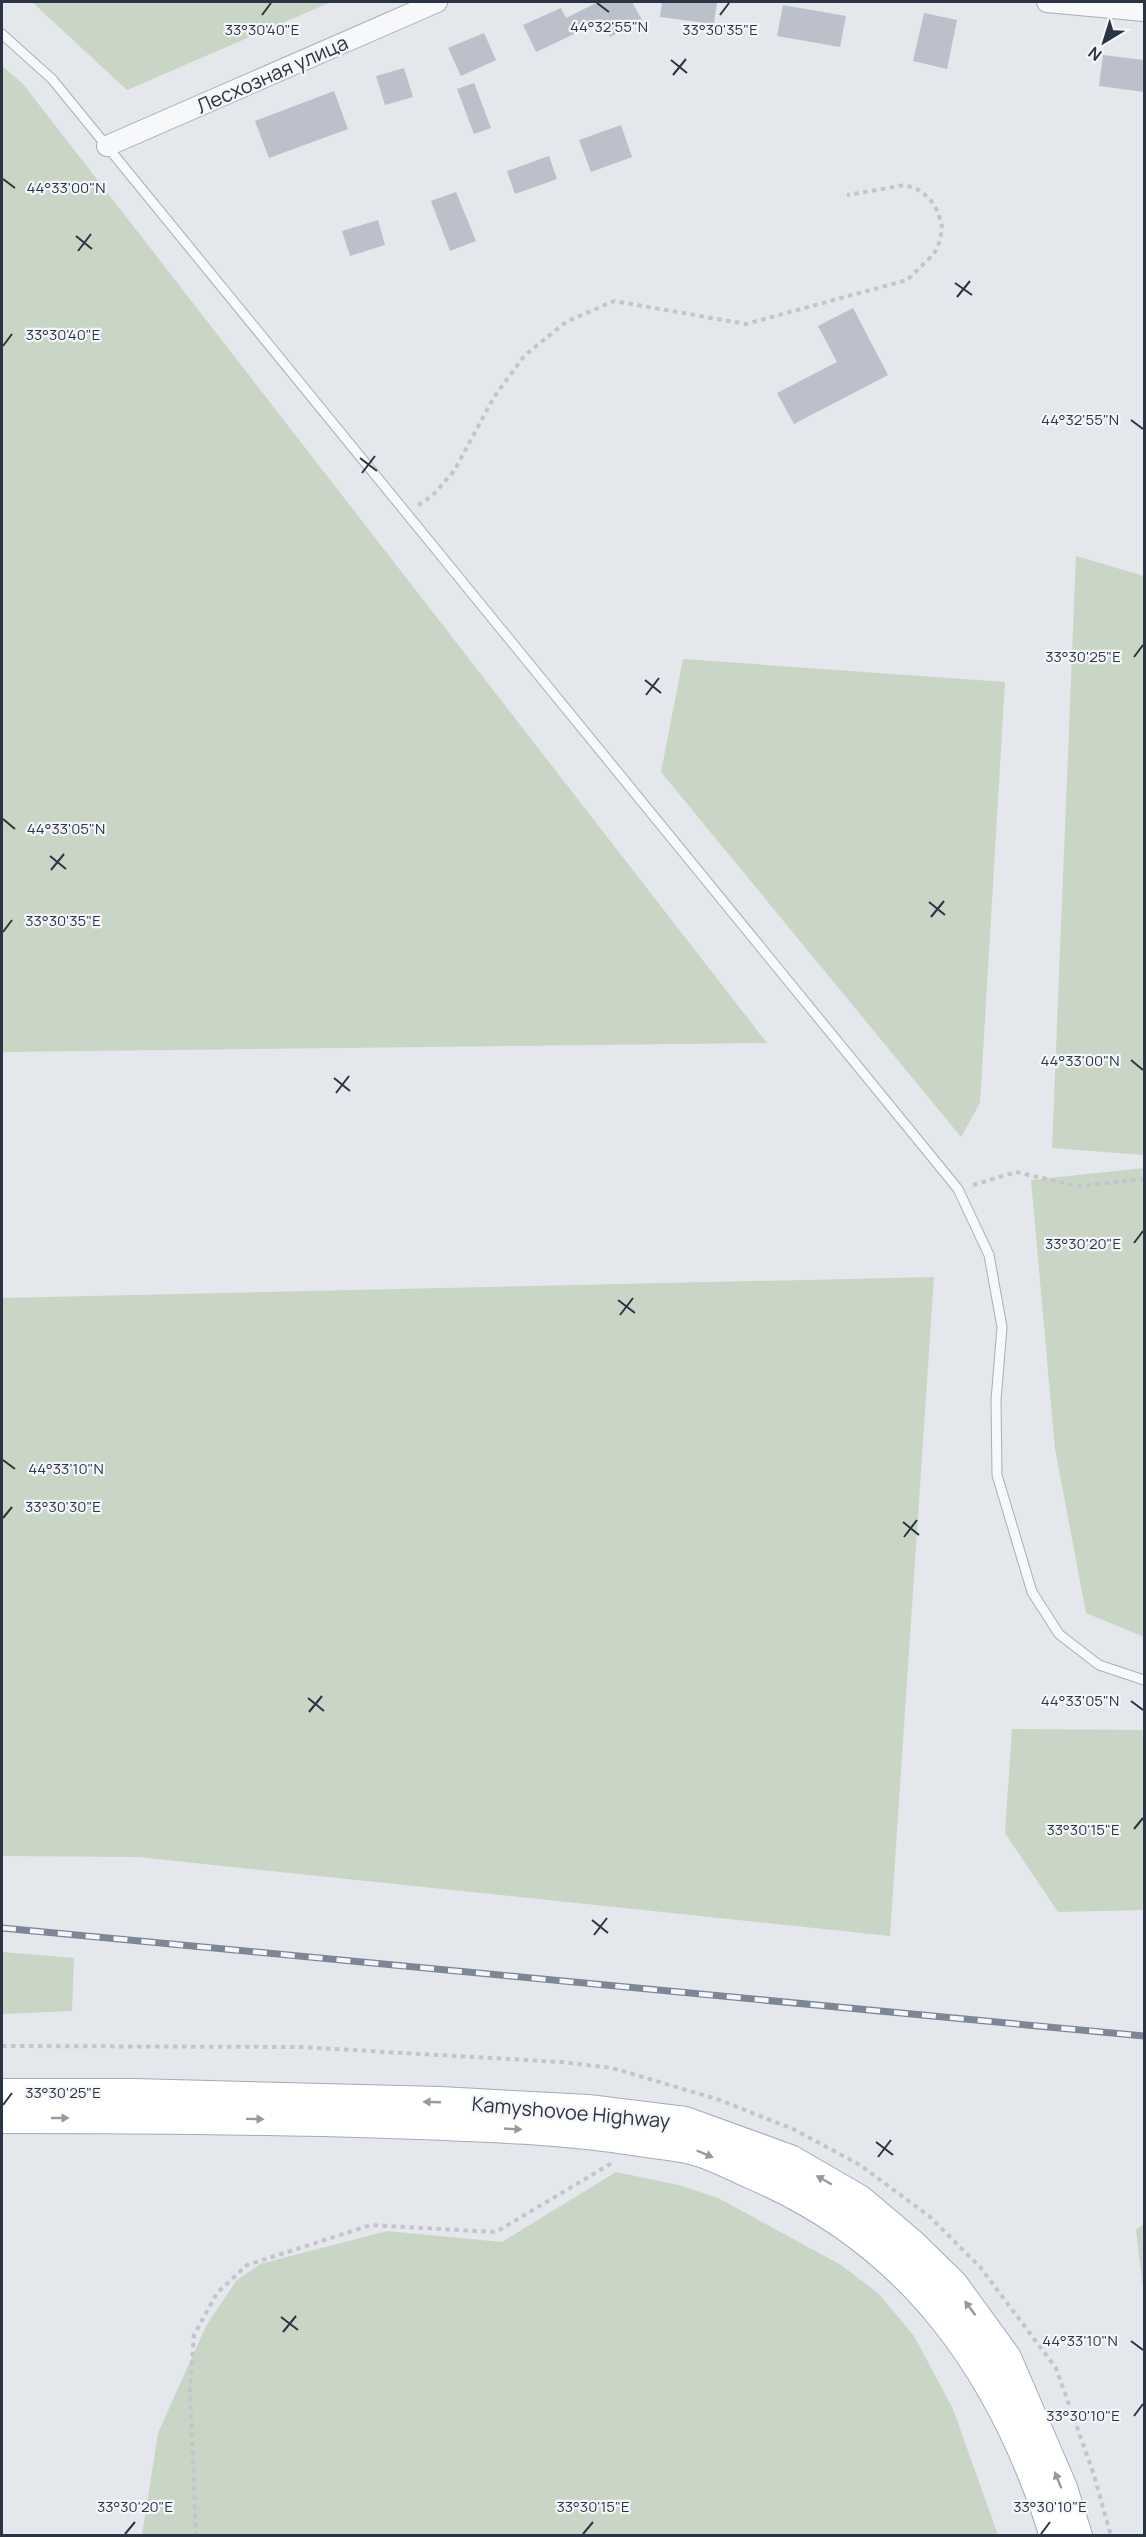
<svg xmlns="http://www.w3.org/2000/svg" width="1146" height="2537" font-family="Manrope,sans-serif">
<rect width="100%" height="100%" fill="#e4e7ec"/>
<path fill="#c9d6c5" d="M32,2h299l-204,88z
M2,66l21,18 744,959 -765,9z
M1076,556l68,20v579l-92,-7z
M683,659l322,23 -25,421 -19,34 -300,-365z
M1144,1168v469l-58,-24 -31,-164 -24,-269z
M934,1277l-44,659 -752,-79 -136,-1v-558z
M1012,1729l132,1v180l-86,2 -53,-79z
M2,1952l72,6 -2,53 -70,3z
M616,2172l63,13 39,13 123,67 37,28 36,43 39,73 45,126h-856l16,-102 48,-107 30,-45 24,-17 127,-33 115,11z
M1144,2224v73l-8,-67z"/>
<path fill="#bbc0ca" d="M598,2h34l10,18 -32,17 -8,-16 -66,31 -13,-27 38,-17 5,10z
M662,2h55l-3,22 -54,-7z
M783,5l63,11 -6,31 -63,-11z
M924,13l33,7 -10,49 -34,-8z
M484,33l12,27 -35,16 -13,-28z
M1103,55l41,5v32l-45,-6z
M404,68l9,29 -28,8 -9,-29z
M474,83l17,45 -17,6 -17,-45z
M334,91l14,38 -79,29 -14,-37z
M621,125l11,32 -41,15 -12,-32z
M549,156l8,23 -42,15 -8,-23z
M456,192l20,49 -26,10 -19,-50z
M378,220l7,25 -35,11 -8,-25z
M853,308l35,67 -94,49 -17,-31 60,-31 -19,-36z"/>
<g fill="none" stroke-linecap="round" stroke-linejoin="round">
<defs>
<path id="lane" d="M2,34l50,45 906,1110 31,66 13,72 -6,73 1,75 35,117 27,42 40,31 45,15"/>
<path id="street" d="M1047,2l97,9
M107,146l330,-144"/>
<path id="primary" d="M2,2094h132l306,8 148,8 97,12 105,38 69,40 52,44 42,41 53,73 56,130 15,48
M2,2118c129,0 258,1 387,5 84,3 168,5 250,18 18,3 38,4 56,9 19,5 39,16 57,24 161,68 252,198 303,362"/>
</defs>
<use href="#lane" stroke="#a9aeb7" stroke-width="11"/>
<use href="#street" stroke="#a9aeb7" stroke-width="22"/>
<use href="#primary" stroke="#a3abb8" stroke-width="32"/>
<path stroke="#c2c5cb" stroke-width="4" stroke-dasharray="4.5 4.5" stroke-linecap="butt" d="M418,505l14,-9 22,-25 40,-74 31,-42 41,-33 48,-21 132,23 161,-44 27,-26 6,-13 2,-15 -4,-14 -8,-13 -11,-9 -14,-5 -58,10
M973,1185l43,-13 61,14 67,-7
M2,2046l297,1 262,15 51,6 105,31 76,30 67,36 69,51 51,51 76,101 38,107 17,61
M196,2536l-6,-147 4,-54 23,-42 30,-28 124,-40 125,7 116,-69"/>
<use href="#lane" stroke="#f7f8fa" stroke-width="9"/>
<use href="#street" stroke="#f7f8fa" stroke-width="20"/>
<use href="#primary" stroke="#fff" stroke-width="30"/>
<defs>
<path id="rail" d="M2,1928l1142,108"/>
</defs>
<use href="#rail" stroke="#7d8696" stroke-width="7"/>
<use href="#rail" stroke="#f4f6f9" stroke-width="4.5" stroke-dasharray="14" stroke-linecap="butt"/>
</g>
<defs><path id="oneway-solid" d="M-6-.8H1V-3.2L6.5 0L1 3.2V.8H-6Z" transform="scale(1.5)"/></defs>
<g fill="#959aa2">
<use href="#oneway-solid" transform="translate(432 2102) rotate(-178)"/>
<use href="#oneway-solid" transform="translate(60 2118)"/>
<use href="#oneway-solid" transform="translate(255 2119) rotate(1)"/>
<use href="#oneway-solid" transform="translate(513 2129) rotate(3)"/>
<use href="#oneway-solid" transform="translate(705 2154) rotate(23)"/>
<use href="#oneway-solid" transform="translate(824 2180) rotate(-150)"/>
<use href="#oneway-solid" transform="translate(970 2308) rotate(-127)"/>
<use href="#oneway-solid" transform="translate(1058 2480) rotate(-112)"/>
</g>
<path fill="none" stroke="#2b3445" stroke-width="2" d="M597,3l12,9M262,15l9,-12M720,15l9,-12M671,60l16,13M673,75l13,-16M3,179l12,9M76,236l16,13M78,251l13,-17M955,283l17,12M957,297l13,-16M3,346l9,-12M1131,420l12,9M360,458l17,13M362,473l13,-17M1134,657l9,-12M645,680l16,13M646,695l13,-17M3,819l12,10M50,856l16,13M51,870l13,-16M929,902l16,13M931,917l13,-16M3,932l9,-12M1131,1060l12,10M334,1078l16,13M336,1093l13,-17M1134,1243l9,-12M618,1300l17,13M620,1315l13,-17M3,1460l12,9M3,1518l9,-11M903,1522l16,13M904,1537l13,-17M308,1698l16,13M1131,1701l12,9M309,1712l13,-16M1134,1829l9,-11M592,1920l16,13M594,1935l13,-17M3,2105l9,-12M876,2142l17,13M878,2157l13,-17M281,2317l17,13M283,2332l13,-16M1131,2341l12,9M1134,2416l9,-12M125,2534l10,-12M583,2534l10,-12M1041,2534l9,-12"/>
<g text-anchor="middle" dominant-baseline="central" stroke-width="4.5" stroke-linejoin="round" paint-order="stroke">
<g font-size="20" fill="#2b3445" stroke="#f4f6f9">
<text transform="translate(272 74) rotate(-24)">Лесхозная улица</text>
<text transform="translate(571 2112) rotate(5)">Kamyshovoe Highway</text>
</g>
</g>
<g font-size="15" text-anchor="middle" fill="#2b3445" stroke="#f4f6f9" stroke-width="4.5" stroke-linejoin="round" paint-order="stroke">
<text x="609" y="32">44°32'55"N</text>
<text x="262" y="35">33°30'40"E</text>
<text x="720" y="35">33°30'35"E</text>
<text x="66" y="193">44°33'00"N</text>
<text x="63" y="340">33°30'40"E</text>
<text x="1080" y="425">44°32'55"N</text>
<text x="1083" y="662">33°30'25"E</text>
<text x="66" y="834">44°33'05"N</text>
<text x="63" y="926">33°30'35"E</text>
<text x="1080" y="1066">44°33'00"N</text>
<text x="1083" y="1249">33°30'20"E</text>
<text x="66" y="1474">44°33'10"N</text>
<text x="63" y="1512">33°30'30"E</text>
<text x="1080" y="1706">44°33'05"N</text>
<text x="1083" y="1835">33°30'15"E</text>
<text x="63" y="2098">33°30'25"E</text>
<text x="1080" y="2346">44°33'10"N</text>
<text x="1083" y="2421">33°30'10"E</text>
<text x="135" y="2512">33°30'20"E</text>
<text x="593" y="2512">33°30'15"E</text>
<text x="1050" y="2512">33°30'10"E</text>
</g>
<rect width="1146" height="2537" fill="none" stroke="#2b3445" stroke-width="6"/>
<g transform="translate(1104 42) rotate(218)" stroke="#f4f6f9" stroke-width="4.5" paint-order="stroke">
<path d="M0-4.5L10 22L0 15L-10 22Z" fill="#2b3445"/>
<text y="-9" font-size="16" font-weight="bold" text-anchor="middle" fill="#2b3445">N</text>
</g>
</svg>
